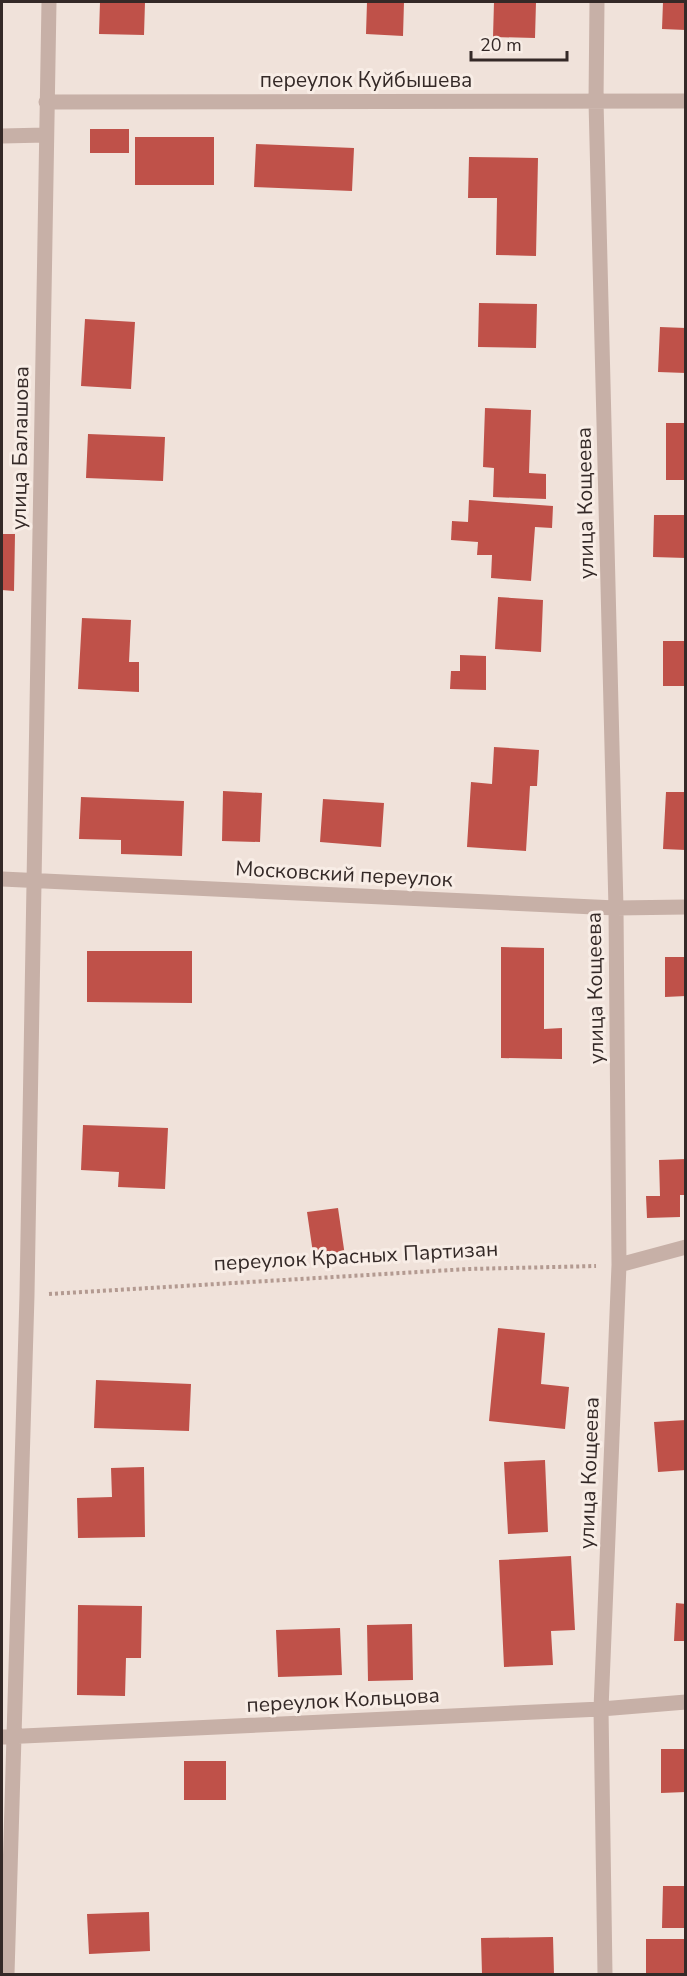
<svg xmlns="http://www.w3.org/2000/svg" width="687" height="1976" font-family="'Nunito Sans',sans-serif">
<rect width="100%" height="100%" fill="#f0e2da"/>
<path fill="#bf5149" d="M100,2h45l-1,33 -45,-1z
M367,2h37l-1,34 -37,-2z
M494,2h42l-1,36 -42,-1z
M663,2h23v28l-24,-1z
M90,129h39v24h-39z
M135,137h79v48h-79z
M256,144l98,4 -2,43 -98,-4z
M469,157l69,1 -2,98 -40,-1 1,-57h-29z
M479,303l58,1 -1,44 -58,-1z
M85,319l50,3 -4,67 -50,-3z
M660,327l26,1v45l-28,-1z
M485,408l46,2 -2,63 17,1v25l-53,-2 1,-29 -11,-1z
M666,423h20v57h-20z
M88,434l77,3 -2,44 -77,-3z
M469,500l84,6 -1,22 -17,-1 -4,54 -40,-3 1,-23h-15l1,-13 -27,-2 1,-19 16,1z
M654,515h32v43l-33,-1z
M2,534h13l-1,57 -12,-1z
M498,597l45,3 -2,52 -46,-3z
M82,618l49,2 -2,42h10v30l-61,-3z
M663,641h23v45h-23z
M460,655l26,1v34l-36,-1 1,-18h9z
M494,747l45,3 -2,36h-7l-4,65 -59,-4 4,-65 21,2z
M223,791l39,2 -2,49 -38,-1z
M666,792h20v58l-23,-1z
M81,797l103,4 -2,55 -61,-2v-14l-42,-1z
M323,799l61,4 -3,44 -61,-5z
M501,947l43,1v81l18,-1v31l-61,-1z
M87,951h105v52l-105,-1z
M665,957h21v39l-21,1z
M83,1125l85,3 -3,61 -47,-2 1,-15 -38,-2z
M686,1159v36h-6v22l-33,1 -1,-22h14l-1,-36z
M338,1208l7,48 -31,4 -7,-48z
M498,1328l47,5 -4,51 28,3 -4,42 -76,-8z
M96,1380l95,4 -2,47 -95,-3z
M686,1420v50l-28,2 -4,-50z
M545,1460l3,72 -40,2 -4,-72z
M144,1467l1,70 -67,1 -1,-40 35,-1 -1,-29z
M571,1556l4,74 -24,1 2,34 -49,2 -5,-107z
M676,1603l10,1v37h-12z
M78,1605l64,1 -1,52h-15l-1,38 -48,-1z
M412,1624l1,56 -45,1 -1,-56z
M340,1628l2,47 -64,2 -2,-47z
M661,1749h25v43l-25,1z
M184,1761h42v39h-42z
M663,1886h23v42h-24z
M149,1912l1,39 -61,3 -2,-40z
M553,1937l1,37h-72l-1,-36z
M646,1939h38v34h-38z"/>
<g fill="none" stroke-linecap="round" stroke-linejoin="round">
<path stroke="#b39a91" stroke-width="4" stroke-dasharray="3 3" stroke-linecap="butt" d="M49,1294l419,-25 128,-3"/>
<path stroke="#c7b0a7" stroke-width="15" d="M597,2l-1,99 20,807 3,357 -18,444 4,265
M46,102l640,-1
M2,136l44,-1
M2,879l614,29 70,-1
M619,1265l67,-18
M2,1737l599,-28 85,-7
M7,1974l20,-679 22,-1293"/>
</g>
<g text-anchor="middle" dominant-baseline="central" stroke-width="6" stroke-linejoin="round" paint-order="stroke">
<g font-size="21" fill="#342927" stroke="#f8ede6">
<text x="366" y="80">переулок Куйбышева</text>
<text transform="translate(20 448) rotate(-89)">улица Балашова</text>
<text transform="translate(585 503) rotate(-91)">улица Кощеева</text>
<text transform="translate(344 874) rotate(3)">Московский переулок</text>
<text transform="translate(595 988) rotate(-91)">улица Кощеева</text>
<text transform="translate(356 1256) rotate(-3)">переулок Красных Партизан</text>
<text transform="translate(589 1473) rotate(-88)">улица Кощеева</text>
<text transform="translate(343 1700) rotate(-3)">переулок Кольцова</text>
</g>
</g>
<rect width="687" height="1976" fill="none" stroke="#342927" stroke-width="6"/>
<path d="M471 51v9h96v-9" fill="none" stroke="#342927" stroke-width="3"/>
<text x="480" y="51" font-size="18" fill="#342927" stroke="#f8ede6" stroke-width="4.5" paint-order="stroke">20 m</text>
</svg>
